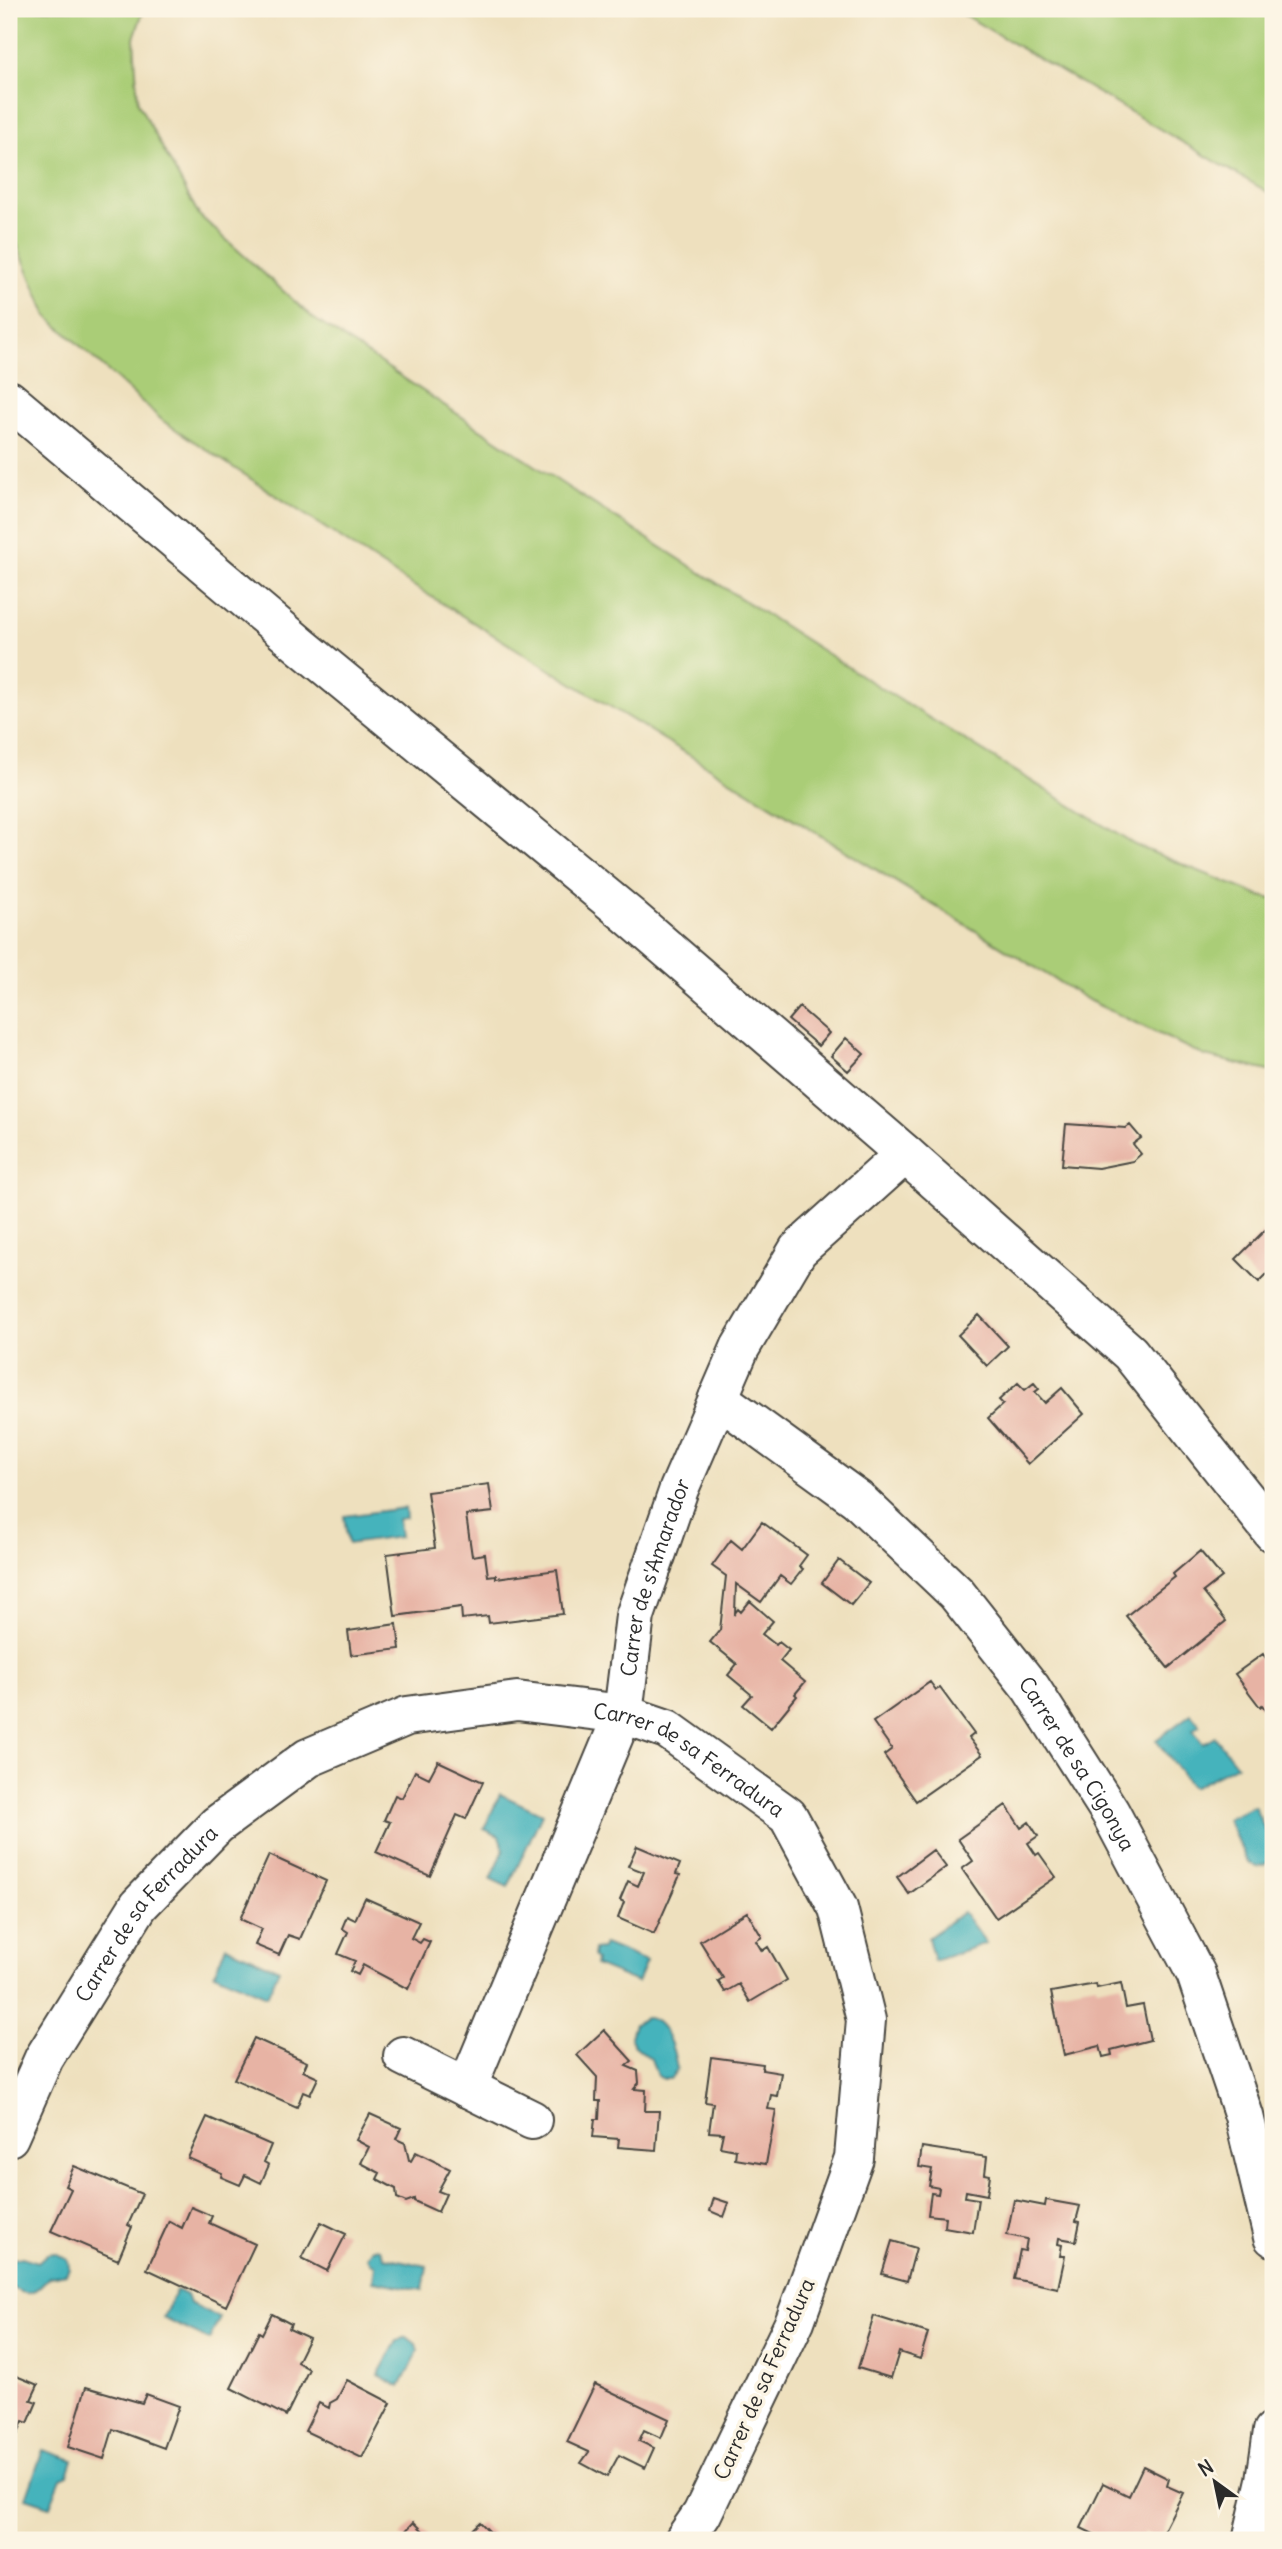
<svg xmlns="http://www.w3.org/2000/svg" width="1282" height="2549" font-family="Delius,sans-serif">
<rect width="100%" height="100%" fill="#fcf5e5"/>
<filter id="ink" filterUnits="userSpaceOnUse"><feTurbulence type="fractalNoise" baseFrequency=".0143" numOctaves="2"/><feDisplacementMap in="SourceGraphic" scale="14" xChannelSelector="R" yChannelSelector="G"/><feConvolveMatrix kernelMatrix="1 2 1 2 8 2 1 2 1" color-interpolation-filters="sRGB"/></filter>
<filter id="wash" filterUnits="userSpaceOnUse"><feTurbulence type="fractalNoise" baseFrequency=".00686" numOctaves="4" result="noise"/><feDisplacementMap in="SourceGraphic" scale="28" xChannelSelector="R" yChannelSelector="G"/><feGaussianBlur stdDeviation="1.57" result="paint"/><feColorMatrix in="noise" values="0 0 0 0 0 0 0 0 0 0 0 0 0 0 0 0 0 1.4 0 .05"/><feComposite in="paint" operator="in"/></filter>
<g filter="url(#wash)">
<rect width="100%" height="100%" fill="#eee0be"/>
<path fill="#aacd77" stroke="#6a7c51" stroke-width="2" d="M9,9h135l-10,29 4,65 61,112 114,103 262,174 296,190 264,163 125,51 13,3v173l-68,-16 -115,-55 -686,-421 -241,-159 -116,-105 -38,-91z
M954,9h319v186z"/>
<path fill="#44b3bc" stroke="#386f74" stroke-width="2" d="M405,1508l1,10 -8,1 2,18 -52,7 -4,-28z
M1191,1714l9,11 -7,5 10,14 12,-7 22,28 -45,23 -36,-48z
M500,1794l42,20 -34,73 -17,-8 13,-29 -5,-14 -15,-7z
M1254,1806l19,41 -2,13 -6,5 -8,2 -10,-6 -20,-42z
M963,1912l23,31 -52,18 -6,-23z
M604,1944l42,17 -9,21 -42,-17 1,-5 -3,-4 1,-6 8,-1z
M226,1946l53,24 -12,26 -53,-23z
M645,2018c21,-1 30,35 32,52l-7,9h-6l-7,-3 -6,-17 -17,-14 -4,-8 4,-13z
M373,2248l7,1 4,8 43,9 -4,24 -50,-9 2,-16 -4,-2 -4,-6z
M55,2253l13,7 1,8 -3,6 -17,3c-14,14 -19,24 -40,8l1,-25 12,-3 16,5 9,-8z
M176,2290l10,5 3,8 31,15 -11,22 -46,-22z
M407,2337l9,7 2,7 -18,36 -22,-12 19,-34z
M43,2450l30,10 -5,15 -7,3 -11,28 -24,-8z"/>
<g id="blocks">
<path fill="#e7b3a4" d="M799,1007l30,26 -11,13 -30,-26z
M846,1038l18,16 -16,17 -17,-15z
M1066,1124l60,4 4,-3 11,13 -8,6 8,10 -8,7 -35,7 -36,-3z
M1265,1230l8,9v32l-1,-2 -13,13 -23,-23z
M979,1315l29,31 -21,20 -29,-31z
M1018,1383l7,7 9,-7 5,6 -4,3 10,11 17,-15 22,26 -56,50 -40,-46 15,-14 -4,-4z
M489,1484l4,28 -27,3 6,41 13,-2 3,22 8,-1v3l61,-8 6,44 -74,9 -1,-7 -26,3 -1,-12 -66,9 -8,-62 48,-6 -8,-56z
M762,1522l45,33 -8,11 4,3 -12,15 -11,-8 -19,26 -25,-18 -1,29 3,-4 3,3 9,-11 23,20 -11,13 14,11 3,-3 10,8 -9,11 25,21 -10,12 2,2 -26,32 -28,-23 9,-10 -24,-20 9,-11 -27,-22 10,-12 6,-54 -14,-10 19,-26 11,9z
M1200,1551l22,26 -19,15 23,29 -58,47 -42,-52 49,-39 -2,-3z
M839,1560l30,23 -18,22 -29,-22z
M397,1624l3,25 -49,6 -3,-24z
M1263,1654l5,7 5,-4v63l-11,-15 -2,2 -25,-33z
M930,1682l6,8 4,-2 34,46 -5,4 13,17 -66,46 -32,-46 8,-6 -19,-27z
M438,1761l45,21 -17,37 -9,-4 -27,61 -54,-24 14,-30 -6,-2 11,-25 7,3 13,-27 14,7z
M1006,1805l15,23 8,-6 9,14 -10,7 8,12 3,-2 17,24 -60,41 -34,-49 11,-8 -15,-22z
M637,1846l43,18 -4,10 4,1 -26,59 -36,-16 6,-16 -4,-2 8,-19 10,5 6,-14 -16,-6z
M933,1850l13,17 -37,27 -12,-17z
M269,1855l57,26 -26,58 -12,-4 -9,20 -24,-10 7,-16 -22,-10z
M365,1898l54,24 -8,16 9,5 3,-4 7,3 -22,47 -45,-24 -5,10 -8,-4 5,-10 -17,-7 10,-22 -6,-4 5,-12 8,4z
M747,1912l15,25 -6,4 6,10 6,-4 19,33 -37,22 -11,-18 -14,8 -7,-11 5,-3 -23,-37z
M1121,1983l5,25 17,-3 7,35 -39,10 1,5 -9,2 -3,-11 -36,9 -13,-63 45,-8 1,4z
M604,2030l28,31 -6,5 12,5 1,12 -5,6 12,1 -1,21h14l-3,39 -38,-3 1,-8 -26,-2 2,-18h4l1,-18h-4l1,-24 -20,-22z
M254,2038l53,24 -4,9 15,7 -8,17 -7,-3 -6,15 -63,-28z
M711,2057l52,7 -1,6 19,3 -4,23 -6,-1 -3,14 8,1 -10,54 -31,-5 1,-9 -16,-3 3,-14 -14,-1 4,-29 -8,-1z
M370,2114l31,14 -5,11 9,4 4,17 2,1 5,-9 34,17 -12,22 8,3 -8,18 -24,-11v-2l-8,3 -9,-4 -1,-9 -19,-10 3,-6 -19,-10 8,-16 -13,-7z
M207,2117l64,28 -7,17 5,3 -8,18 -16,-8 -5,10 -19,-8 1,-4 -34,-15z
M922,2147l65,10 -2,17 5,1 -3,20 -21,-4 -1,6 13,2 -5,33 -29,-5 1,-10 -17,-2 3,-22 7,1 1,-6 -10,-2 3,-17 -13,-2z
M74,2166l68,28 -14,31 4,2 -14,33 -67,-29 20,-42 -6,-3z
M714,2198l15,5 -5,14 -14,-6z
M1014,2200l31,6 1,-6 34,6 -4,15 4,1 -4,19 -17,-3 -1,6 4,1 -2,11h5l-7,32 -44,-9 6,-29 5,1 2,-12 -20,-4z
M191,2207l21,9 -3,7 46,21 -29,62 -79,-37 22,-48 13,7z
M321,2222l25,12 -19,37 -25,-13z
M892,2241l24,7 -9,33 -25,-7z
M272,2314l19,10 -2,5 20,9 -12,24 12,7 -23,47 -55,-28 28,-56 3,2z
M874,2316l54,17 -8,26 -21,-7 -8,26 -33,-10z
M9,2373l29,12 -7,15 6,2 -9,21 -5,-2 -8,19 -6,-2z
M347,2380l44,23 -29,55 -57,-27 14,-28 10,5 1,-5 7,-4z
M595,2384l74,35 -8,19 -17,-8 -5,11 15,7 -9,20 -26,-13 -12,22 -26,-14 8,-11 -22,-10z
M86,2387l56,16 4,-9 33,12 -15,42 -51,-19 -9,30 -36,-12z
M1143,2466l26,13 -2,7 16,7 -24,47 -15,-8 -4,8h-34l-25,-12 22,-45 26,13z
M414,2522l18,18h-26l-5,-4z
M480,2522l18,18h-37z"/>
</g>
</g>
<g filter="url(#ink)">
<use href="#blocks" fill-opacity="0" stroke="#484641" stroke-width="2"/>
<g fill="none" stroke-linecap="round" stroke-linejoin="round">
<defs>
<g id="minor">
<path d="M9,400l292,246 327,269 277,239 225,199 143,180"/>
<path id="s1" d="M718,1398l139,101 99,94 75,95 79,124 86,162 48,142 29,121"/>
<path d="M403,2056l129,64"/>
<path id="s2" d="M467,2088l156,-374 12,-98 44,-127 61,-141 58,-98 107,-96"/>
<path id="s3" d="M9,2137l35,-79 95,-153 78,-80 91,-67 99,-42 110,-15 106,13 44,15 121,87 50,92 28,112 -12,138 -59,163 -93,193 -18,26"/>
<path d="M1252,2540l14,-60 7,-49"/>
</g>
</defs>
<use href="#minor" stroke="#484641" stroke-width="42"/>
<use href="#minor" stroke="#fff" stroke-width="38"/>
</g>
</g>
<g text-anchor="middle" dominant-baseline="central" stroke-width="7" stroke-linejoin="round" paint-order="stroke">
<g font-size="21" fill="#2b2b2b" stroke="#fcf5e5">
<text stroke="none"><textPath href="#s2" startOffset="546">Carrer de s'Amarador</textPath></text>
<text stroke="none"><textPath href="#s3" startOffset="896">Carrer de sa Ferradura</textPath></text>
<text stroke="none"><textPath href="#s1" startOffset="518">Carrer de sa Cigonya</textPath></text>
<text stroke="none"><textPath href="#s3" startOffset="264">Carrer de sa Ferradura</textPath></text>
<text transform="translate(764 2379) rotate(-66)">Carrer de sa Ferradura</text>
</g>
</g>
<rect width="1282" height="2549" fill="none" stroke="#fcf5e5" stroke-width="35"/>
<g transform="translate(1215 2482) rotate(327)" stroke="#fcf5e5" stroke-width="5" paint-order="stroke">
<path d="M0-5L12 26L0 18L-12 26Z" fill="#2b2b2b"/>
<text y="-10" font-size="19" font-weight="bold" text-anchor="middle" fill="#2b2b2b">N</text>
</g>
</svg>
